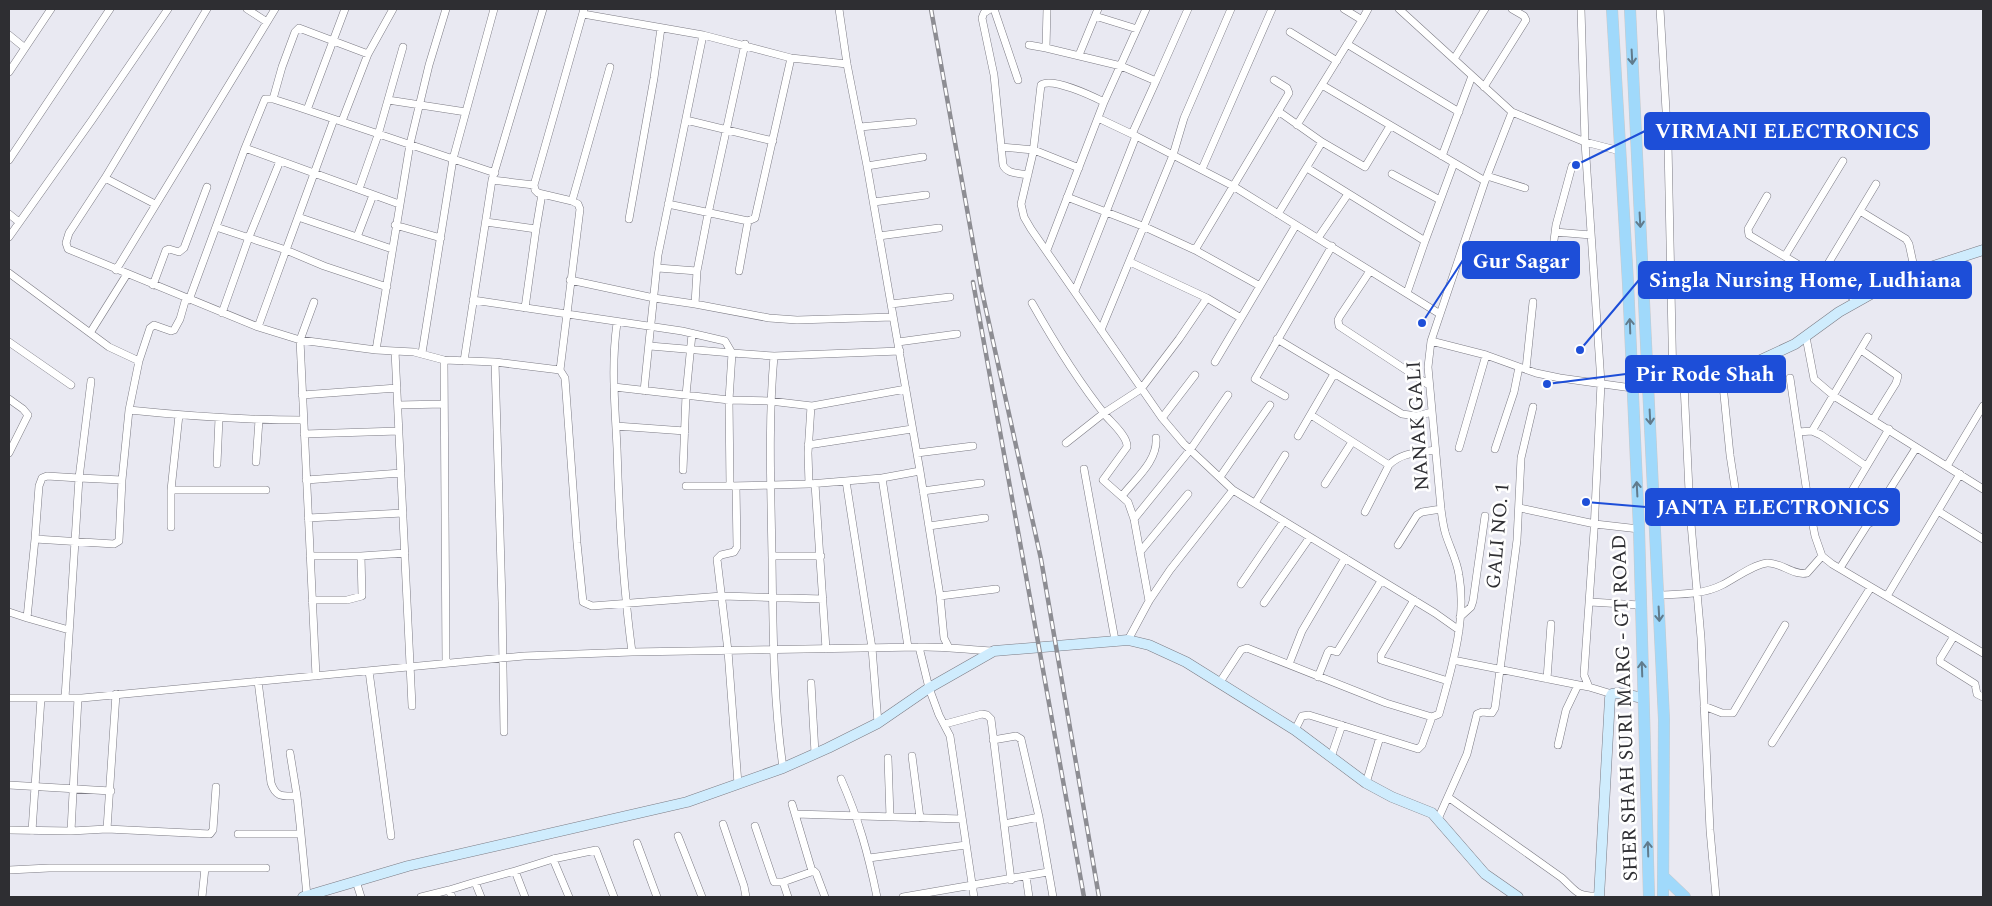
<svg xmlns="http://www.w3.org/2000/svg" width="1992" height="906" font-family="Spectral,serif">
<rect width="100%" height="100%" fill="#e9e9f2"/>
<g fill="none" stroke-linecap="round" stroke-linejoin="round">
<defs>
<path id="street" d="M207,9l-102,169 -36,55 -3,10 2,6 190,78 42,13 76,10 38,2 30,8 51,2 65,8
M247,9l20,13
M839,9l8,55 20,102 53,305 20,125 4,42 4,8
M990,9l-6,4 -2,5 12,57 9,90c4,9 15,8 25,10
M994,9l24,71
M1344,9l18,11 6,-11
M1399,9l113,103 73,30 35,9
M1581,9l4,133 16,241 -7,148 -10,144 5,12 23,7
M1660,9l8,135 5,242
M583,14l120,21 88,23 56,6
M1095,16l42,13
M1290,32l47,29
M9,35l16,13
M1347,44l112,68
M1029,45l17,3 1,-39
M1046,48l75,18 35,15 32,-72
M1079,55l19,-46
M1454,59l31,-50
M9,72l42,-63
M1322,85l163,96 27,-69
M1484,87l42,-67 -2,-4 -12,-7
M273,99l9,-32 13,-35 4,-4 69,26
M388,100l78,12
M1104,102c-12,-6 -52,-25 -63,-17l-8,68 -12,51 3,13 7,12 131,189 22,26 49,46 202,123 24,17
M307,110l38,-101
M1278,111l44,31 -44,72
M686,120l87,21
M342,121l26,-67 25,-45
M1297,125l65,-105
M860,127l53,-5
M1132,134l24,-53
M1136,136l97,50 207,128
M1322,142l43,25 25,-41
M1001,147l33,3 45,18
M245,148l154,56
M1442,156l30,-80
M9,160l101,-151
M867,166l56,-9
M1307,168l118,73 -18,52
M1202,169l70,-160
M1392,174l48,26
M1487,176l38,12
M105,178l50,26
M492,180l42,5 50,-176
M534,185l1,5 3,3 34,8 38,-134
M359,189l19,-54 25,-88
M1767,196l-19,33 1,6 110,66
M1067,197l78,30 50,23 94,-157 -2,-5 -13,-8
M572,201l6,3 2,5 -20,161 5,8 12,165 6,59 9,4 130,-10 101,3
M874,202l52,-7
M668,204l80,17 7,-3 36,-160
M1860,211l46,28 3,5 6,28
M9,214l10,8
M298,217l94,32
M629,219l25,-141 7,-50
M486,222l50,7
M395,225l46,13
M216,227l70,23 48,-131
M1555,232l36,3
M879,236l60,-8
M9,237l83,-117 76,-111
M357,237l16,-42
M1318,238l30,-44
M1425,241l29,-78
M1047,250l57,-148 42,-93
M1195,250l65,36 -45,76
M1462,250l73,21 8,2 7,-2 6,-46 16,-59
M1785,256l58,-95
M658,268l39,3
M116,270l159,-261
M739,271l9,-50
M1370,271l-30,45 -2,4 1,6 90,59
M9,273l100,74 30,14 -10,49 -7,70 -3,61 -5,3 -79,-5 -8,79 -18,-6
M1820,277l56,-93
M570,280l84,18 41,6 74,14 28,2 96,-3
M153,285l13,-35 3,-1 10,3 5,-4 23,-61
M1260,286l36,-61
M1075,291l61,-155 -38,-18
M1207,298l34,20
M189,300l56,-152 20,-49h8l25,8 197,66
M473,300l209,31 43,10 7,12 -82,-7
M314,302l-14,38 16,336
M1032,303c22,39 46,78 74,113 7,8 22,21 21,31l-24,33 25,22 6,17 15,82
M695,304l2,-33 11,-57 37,-170
M891,304l59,-7
M525,308l11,-79 6,-35
M222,313l27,-76 31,-76
M617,323c-6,42 -2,82 0,125 2,68 6,136 15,204
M258,327l28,-77 38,16 63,21
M1101,330l72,-175 11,-37 47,-109
M90,333l37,-59
M1806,337l8,42 20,17 149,93
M1277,339l125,75 15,2 15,-4
M1431,341l55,14 50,18 24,5 72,10
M9,342l62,43
M898,342l59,-8
M376,350l34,-206 19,-79 17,-56
M1861,350l37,26 -2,7 -23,37
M395,351l17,355
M900,351l-126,5 -42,-3 -3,47 1,86 79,-2 73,-6 26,169
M422,353l31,-194 41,-150
M774,356c-6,67 -3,135 -2,202 1,70 1,140 11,210
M444,360l2,303
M139,361l11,-33 4,-3 17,6 3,-1 6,-11 6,-21
M464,361l28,-181 51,-171
M495,362l7,240 2,130
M1526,369l7,-67
M1722,375l8,80 8,52
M1790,378l18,122 7,36 7,20 10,8 151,89
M91,381l-12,97 43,2
M1684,384l6,128 11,126 9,192 6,67
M614,387l115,13 41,1 42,5 94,-17
M644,391l14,-136 45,-220
M302,395l95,-7
M1285,396l-30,-17 77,-133
M9,399l14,10 5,6 -19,38
M398,405l46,-1
M129,410c58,6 116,10 174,10
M1311,415l78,50
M1162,418l33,-43
M616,426l69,5
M1812,431l56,-94
M1798,432l14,-1 9,4 45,31
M304,434l95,-3
M1298,436l36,-62
M1066,443l38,-30 37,-24 38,-50 28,-41 -77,-36
M808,445l104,-16
M1459,448l27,-93
M1495,449l19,-57 5,-25
M917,453l56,-7
M256,462l3,-42
M217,464l2,-46
M1947,466l36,-60
M1084,469l31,171
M683,470l3,-75 6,-61
M1220,477l50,-72
M882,478l38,-7
M306,480l95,-7
M846,481l26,167 6,75
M809,484l-1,-31 3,-47
M815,484l11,165
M1325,484l27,-42
M686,486h44
M736,486l1,61 -3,5 -13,3 -4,4 11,92 10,133
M171,490h95
M923,491l58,-8
M1122,496c13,-17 36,-35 34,-58
M1255,503l30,-48
M1520,508l75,16 44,5
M1938,511l45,28
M1365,512l24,-47c13,-13 29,-12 46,-15
M1654,515l154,-15
M308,518l95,-5
M1134,519l56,-69 38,-55
M1870,523l-23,-15 -3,-4 45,-75
M929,526l56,-8
M171,527v-37l8,-75
M35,539l4,-53 3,-8 5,-2 32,2 -14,220
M1398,545l19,-30 5,-3 19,-3
M1140,552l48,-58
M310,556h51l44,-3
M772,556h49
M1840,568l76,-120
M1241,584l43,-63
M1658,595c23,-1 44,0 64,-10 14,-7 30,-20 45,-22 14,-1 26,13 40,10l15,-17
M940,596l56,-7
M1887,596l73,-122
M312,600h35l15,-4 -1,-40
M1414,600l-33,55v5l67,21
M1590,602l50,3
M1264,603l46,-66
M1460,617l11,-10 2,-6 12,-85
M27,618l42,12
M1954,636l-14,23v3l35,22 2,10 6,3
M1128,640l21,-39 21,-31 63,-80
M919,647l10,41 10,27 11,21 24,161
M1453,660l136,27
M1289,664l13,-33 43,-73
M369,671l22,165
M1318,677l10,-25 2,-2 7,2 44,-71
M1547,679l4,-55
M258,681l13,102c5,15 12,13 26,13l4,38
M1220,682l21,-32 6,-2 139,55 46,14 7,-3c12,-44 28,-93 20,-139 -2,-15 -10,-29 -14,-43 -2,-8 -3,-15 -4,-23l-13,-142 3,-26 54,-160
M811,683l4,70
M9,698h73l442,-42 108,-4 287,-5c25,-1 49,3 74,4
M1704,706l18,7h11l52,-88
M945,724l37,-10 5,1 4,4 20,161
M1295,730l7,-14 7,-1 109,34 4,-4 10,-28
M993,740l23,-4 5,3 18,78 14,80
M1772,743l99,-156
M1558,745l8,-35 12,-25
M290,753l7,43
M912,756l8,62
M1331,757l11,-32
M888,758l2,59
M841,779c18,41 27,74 36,118
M1366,783l14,-46
M9,785l102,6
M1448,797l114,81c15,14 15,19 37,18
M792,804l20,67
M795,814l167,5
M1438,819l29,-65 10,-40 5,-2 10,1 3,-5 22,-168 4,-82 12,-51
M723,824l21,62 2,11
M1004,824l35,-7
M755,826l19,56h9l5,15
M107,829l9,-135
M9,830l62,1 36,-2 103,5 3,-4 3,-43
M32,831l9,-133
M71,831l7,-133
M238,834h63l6,62
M678,836l24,61
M637,843l20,54
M869,858l97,-13
M553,859l16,38
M205,868h61
M9,870l40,-2h156l-3,29
M515,871l38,-12 43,-9 18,47
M1026,876l3,21
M356,881l5,16
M475,882l40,-11 10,26
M783,882l31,-11 2,2 9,24
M449,890l26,-8 6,15
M421,897l28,-7 3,7
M903,897l145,-25"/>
<path id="secondary" d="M1632,388l52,-4 38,-9 30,-11 43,-20 44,-32 57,-32 19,-8 68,-22
M303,897l105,-31 279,-64 96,-34 45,-20 50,-25 51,-35 65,-37 134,-11 21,5 37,17 109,68 71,53 26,14 40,16 53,61 33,23
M1599,897l11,-199 2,-4 6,-1 25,5"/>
<path id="primary" d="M1612,9l16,274 11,246 10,368
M1630,9l34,710 -1,178
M1663,876l22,21"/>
</defs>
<use href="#street" stroke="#7c7b84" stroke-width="8"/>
<use href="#secondary" stroke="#7c7b84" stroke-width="11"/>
<use href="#primary" stroke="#c9c9ca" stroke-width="12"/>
<use href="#street" stroke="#fff" stroke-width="7"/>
<use href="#secondary" stroke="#cfecfd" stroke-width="10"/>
<use href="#primary" stroke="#a0d9fb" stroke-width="11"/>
<defs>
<path id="rail" d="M931,9l50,278 60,272 58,338
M973,282l111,615"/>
</defs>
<use href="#rail" stroke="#8d8d93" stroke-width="4.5"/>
<use href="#rail" stroke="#fff" stroke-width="2.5" stroke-dasharray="8" stroke-linecap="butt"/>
</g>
<defs><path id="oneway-shaft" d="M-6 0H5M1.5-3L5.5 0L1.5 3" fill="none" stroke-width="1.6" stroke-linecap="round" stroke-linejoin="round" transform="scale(1.25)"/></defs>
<g stroke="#617b8c">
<use href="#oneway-shaft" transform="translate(1632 57) rotate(87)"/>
<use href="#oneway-shaft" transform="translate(1640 220) rotate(87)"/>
<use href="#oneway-shaft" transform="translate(1630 326) rotate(-92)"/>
<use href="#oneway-shaft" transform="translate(1650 417) rotate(87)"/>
<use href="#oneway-shaft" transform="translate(1637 489) rotate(-93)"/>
<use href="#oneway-shaft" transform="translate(1659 614) rotate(87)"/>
<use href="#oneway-shaft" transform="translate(1642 669) rotate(-92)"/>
<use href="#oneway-shaft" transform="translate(1648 849) rotate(-92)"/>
</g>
<g text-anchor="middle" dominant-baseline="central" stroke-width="5" stroke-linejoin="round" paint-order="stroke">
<g font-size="20" fill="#2e2e32" stroke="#fff">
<text transform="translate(1418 426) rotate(-94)">NANAK GALI</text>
<text transform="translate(1498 536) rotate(-85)">GALI NO. 1</text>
<text transform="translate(1625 708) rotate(-92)">SHER SHAH SURI MARG - GT ROAD</text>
</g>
</g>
<path fill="none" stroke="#1d4ed8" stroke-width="2" d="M1576 165L1645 131M1422 323L1463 260M1580 350L1639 280M1547 384L1626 374M1586 502L1646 507"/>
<g fill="#1d4ed8" stroke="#fff" stroke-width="2">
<circle cx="1576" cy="165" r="5"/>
<circle cx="1422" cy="323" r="5"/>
<circle cx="1580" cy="350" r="5"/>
<circle cx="1547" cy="384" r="5"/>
<circle cx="1586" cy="502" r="5"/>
</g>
<g fill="#1d4ed8" stroke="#1d4ed8" stroke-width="2">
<rect x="1645" y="113" width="284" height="36" rx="5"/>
<rect x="1463" y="242" width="116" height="36" rx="5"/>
<rect x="1639" y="262" width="332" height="36" rx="5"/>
<rect x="1626" y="356" width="159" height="36" rx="5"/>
<rect x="1646" y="489" width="253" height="36" rx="5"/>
</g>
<g font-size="21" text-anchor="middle" font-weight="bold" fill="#fff">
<text x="1787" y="138">VIRMANI ELECTRONICS</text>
<text x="1521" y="268">Gur Sagar</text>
<text x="1805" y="287">Singla Nursing Home, Ludhiana</text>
<text x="1705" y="381">Pir Rode Shah</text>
<text x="1773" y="514">JANTA ELECTRONICS</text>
</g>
<rect width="1992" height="906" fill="none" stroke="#2e2e32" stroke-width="20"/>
</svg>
